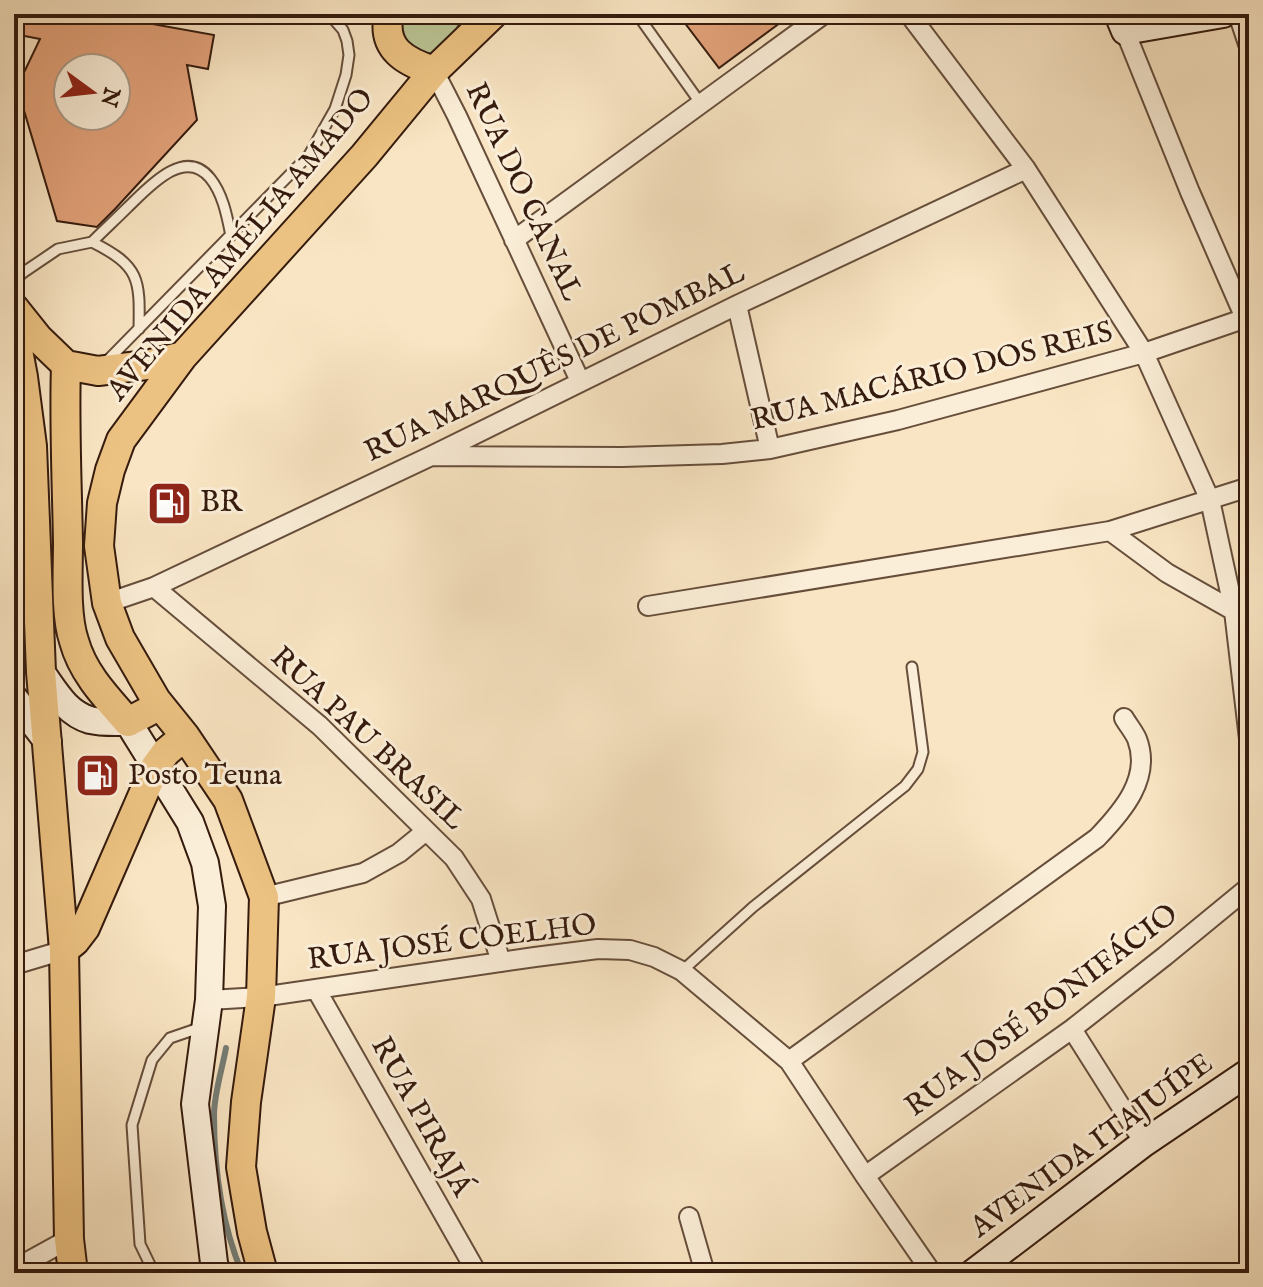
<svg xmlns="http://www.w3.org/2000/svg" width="1263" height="1287" font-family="'IM FELL English',serif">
<rect width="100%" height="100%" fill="#f9e5c3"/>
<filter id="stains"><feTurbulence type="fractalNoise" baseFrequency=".0025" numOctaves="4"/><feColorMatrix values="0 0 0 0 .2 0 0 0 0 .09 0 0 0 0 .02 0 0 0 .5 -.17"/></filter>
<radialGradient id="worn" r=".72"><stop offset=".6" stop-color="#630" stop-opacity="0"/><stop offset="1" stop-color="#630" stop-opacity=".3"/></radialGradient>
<path fill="#bbc595" stroke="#787052" stroke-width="2" d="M396,14h62c0,6 1,13 -2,19 -6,13 -23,24 -37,19 -6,-2 -11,-7 -17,-10z"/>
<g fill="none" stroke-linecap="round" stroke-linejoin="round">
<path stroke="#757d75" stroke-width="6" d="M226,1048c-4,22 -12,46 -12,67 0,53 8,110 28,158"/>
</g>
<path fill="#e3a27a" stroke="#351b0e" stroke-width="2" fill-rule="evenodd" d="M14,14h83l117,21 -6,34 -21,-4 10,55 -82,89 -18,18 -40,-6 -40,-134 23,-48 -26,-5zM68,68h48v48h-48z
M678,14h114l-73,54z"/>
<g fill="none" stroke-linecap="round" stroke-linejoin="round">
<defs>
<path id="lane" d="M637,14l64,90
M92,242c12,-12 24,-23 36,-35 19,-18 56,-61 82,-29 13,16 17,38 21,58
M14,281l10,-9 34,-23 34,-7c48,24 48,37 47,87
M107,361l202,-206 26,-46 11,-34 3,-20 -2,-14 -4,-11 -14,-16
M682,971l71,-64 152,-121 13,-17 5,-17 -11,-85
M154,1273l-14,-29 -8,-119 20,-65 18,-22 32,-11"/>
<path id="street" d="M909,14l117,155 118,184 66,147 24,111 15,128
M1238,14l11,33
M1125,31l65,161 55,126
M434,71l23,45 123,265
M514,240l310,-226
M737,305l33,144
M433,456l189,1 100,-3 48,-5 128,-29 246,-67 105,-36
M1110,531l57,42 67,38
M154,587l166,139 134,132 27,41 20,63
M107,603l47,-16 277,-131 306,-151 289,-136
M648,606l462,-75 139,-44
M264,897l99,-24 36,-20 27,-22
M14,965l50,-15
M316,989l161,284
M209,1000l52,-3 274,-40 63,-8 32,1 24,7 28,14 107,90 76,115 67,97
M1072,1029l72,114
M789,1061l308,-223c25,-26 55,-60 40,-99 -3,-7 -9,-14 -13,-21
M865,1176l207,-147 93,-73 84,-69
M689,1217l16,56
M37,1273l-17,-7 49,-27"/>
<path id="secondary" d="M1118,14l7,17 98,-17
M41,672c14,19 25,41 49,48 12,3 26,2 38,2l62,100 15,41 7,43 -3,94 -14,104 19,159 3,10
M14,698l34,44
M973,1273l171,-130 105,-71"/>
<path id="primary" d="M389,14c-8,35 17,48 45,57
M14,308l24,30 28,27 32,6 48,-6 37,-9
M14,329l9,48 9,69 9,226 23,278 5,289 4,34
M66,365c-2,59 1,119 2,178 0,29 -3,71 6,98 9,33 33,57 54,81l21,-11 7,-11
M64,950l11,-9 10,-13 70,-161 11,-15 19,-16
M263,1273l-11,-41 -11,-65 5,-65 15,-105 3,-100 -36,-97 -43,-64 -29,-36 -36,-62 -13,-35 -8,-57 3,-43 8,-33 11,-30 62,-84 181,-200 70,-85 59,-57"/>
</defs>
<use href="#lane" stroke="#664e3b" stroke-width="13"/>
<use href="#street" stroke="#664e3b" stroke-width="22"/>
<use href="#secondary" stroke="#351b0e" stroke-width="30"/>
<use href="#primary" stroke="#351b0e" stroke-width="32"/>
<use href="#lane" stroke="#fbeed8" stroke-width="9"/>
<use href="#street" stroke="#fbeed8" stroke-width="18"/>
<use href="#secondary" stroke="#fbeed8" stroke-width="26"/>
<use href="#primary" stroke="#ecc282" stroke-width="28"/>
</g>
<defs>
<symbol id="fuel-square" viewBox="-11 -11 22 22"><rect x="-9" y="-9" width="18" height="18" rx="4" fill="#8f2418" stroke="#fbeed8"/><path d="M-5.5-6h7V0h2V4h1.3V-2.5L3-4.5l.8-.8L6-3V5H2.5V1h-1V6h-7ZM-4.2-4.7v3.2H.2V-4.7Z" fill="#fff"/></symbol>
</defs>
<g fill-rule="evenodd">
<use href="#fuel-square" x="144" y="478" width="51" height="51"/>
<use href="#fuel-square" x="72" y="750" width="51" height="51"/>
</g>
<g text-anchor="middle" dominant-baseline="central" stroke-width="6" stroke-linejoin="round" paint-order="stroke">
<g font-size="30" fill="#351b0e" stroke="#fbeed8">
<text transform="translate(523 192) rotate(65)">RUA DO CANAL</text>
<text transform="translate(241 245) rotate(-50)">AVENIDA AMÉLIA AMADO</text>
<text transform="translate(555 363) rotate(-26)">RUA MARQUÊS DE POMBAL</text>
<text transform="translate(932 377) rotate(-14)">RUA MACÁRIO DOS REIS</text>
<text transform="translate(367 739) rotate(43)">RUA PAU BRASIL</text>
<text transform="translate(452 943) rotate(-7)">RUA JOSÉ COELHO</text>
<text transform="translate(1042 1011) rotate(-37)">RUA JOSÉ BONIFÁCIO</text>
<text transform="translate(421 1117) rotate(61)">RUA PIRAJÁ</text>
<text transform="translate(1092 1146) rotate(-36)">AVENIDA ITAJUÍPE</text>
</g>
<g font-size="30" fill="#351b0e" stroke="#fbeed8" text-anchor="start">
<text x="200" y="503">BR</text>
<text x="128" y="776">Posto Teuna</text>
</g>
</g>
<rect width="1263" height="1287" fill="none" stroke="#f9e5c3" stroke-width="48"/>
<rect x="16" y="16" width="1231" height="1255" fill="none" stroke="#351b0e" stroke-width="4"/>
<rect x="24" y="24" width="1215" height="1239" fill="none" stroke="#351b0e" stroke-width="2"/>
<g transform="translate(92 92) rotate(105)"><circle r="38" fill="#fbeed8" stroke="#ac9a87" stroke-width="2"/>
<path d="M0-6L14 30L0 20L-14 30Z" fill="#8f2418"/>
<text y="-12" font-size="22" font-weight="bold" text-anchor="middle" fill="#351b0e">N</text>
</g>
<rect width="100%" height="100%" filter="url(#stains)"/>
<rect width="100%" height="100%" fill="url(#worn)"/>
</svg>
